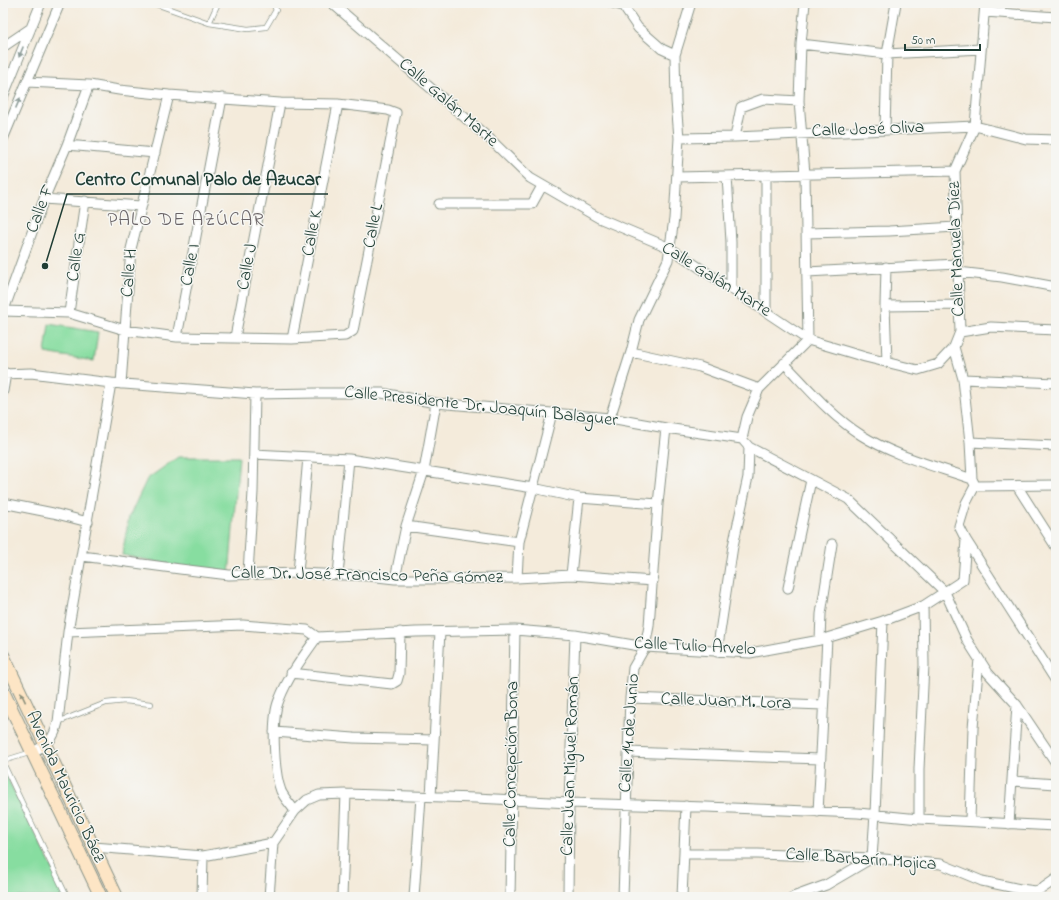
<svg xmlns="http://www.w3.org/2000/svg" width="1059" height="900" font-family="'Indie Flower',sans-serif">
<rect width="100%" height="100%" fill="#f6f6f2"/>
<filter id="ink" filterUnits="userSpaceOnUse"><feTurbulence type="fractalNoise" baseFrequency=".025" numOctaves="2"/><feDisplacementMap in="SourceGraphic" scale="8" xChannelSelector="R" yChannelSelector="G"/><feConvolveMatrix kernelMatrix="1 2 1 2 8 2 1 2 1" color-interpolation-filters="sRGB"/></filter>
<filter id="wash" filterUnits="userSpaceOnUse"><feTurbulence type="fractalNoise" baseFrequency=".012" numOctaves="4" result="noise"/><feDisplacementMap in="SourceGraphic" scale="16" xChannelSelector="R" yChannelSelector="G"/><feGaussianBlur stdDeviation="0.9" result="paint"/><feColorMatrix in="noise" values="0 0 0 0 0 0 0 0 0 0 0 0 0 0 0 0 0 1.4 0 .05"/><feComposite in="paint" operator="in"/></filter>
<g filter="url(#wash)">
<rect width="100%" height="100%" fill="#f4ebdb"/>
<path fill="#87dda0" stroke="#538d6a" d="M49,324l49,8 -4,29 -49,-8z
M178,457h61l-10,119 -107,-21 7,-38 18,-38z
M3,769l64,128h-64z"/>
</g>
<g filter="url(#ink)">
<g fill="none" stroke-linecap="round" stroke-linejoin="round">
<defs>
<path id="lane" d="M153,3l56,20 39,6 18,-2 10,-17 -3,-7
M209,23l9,-20
M58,722l48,-19 19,-2 26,3
M3,761l29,-9
M3,763l64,134"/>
<path id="street" d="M332,3l160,138 38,37 69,40 71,30 138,92 57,17 53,13 20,-6 16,-17 6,-15 31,-5 65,3
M612,3l11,3 15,22 24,21 13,6
M985,12l71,5
M801,44l86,10 94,-5
M3,47l28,-19
M3,97l38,-94
M885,130l2,-76 9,-51
M735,137l6,-30 22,-8 36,2
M679,138l56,-1 240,-11 51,13 30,1
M3,139l57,-136
M67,145l88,8
M766,175v137
M727,176l4,66v46
M677,177l278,-6
M44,199l97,7
M439,204h93l10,-18
M806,233l83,-2 67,-4
M886,267l-1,39 2,56
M807,272l150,-8
M958,272l44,5 54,10
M885,306l74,-1
M4,310l40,-111 23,-54 22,-60
M3,311l66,2 56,17 52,7 115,2 53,-3 8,-5 43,-218 -8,-3 -50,-6 -58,-1 -111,-8 -50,-5 -30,-5 -62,-3
M69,313l16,-112
M960,332l-5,-161 20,-45 10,-123
M177,337l45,-239
M235,337l45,-234
M292,339l46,-235
M954,347l9,32 7,63 2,37 2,4
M631,352l69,15 59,22
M784,363c24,25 47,53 77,72 33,21 74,31 111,44
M3,374l28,-1 80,10 144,11 63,-1h64l54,10 174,15 56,10 76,11
M963,379l93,4
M121,384l10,-135 38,-154
M3,391l3,-18
M610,418l21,-66 8,-32 29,-60 6,-41 5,-81 -3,-37 -1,-46 16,-52
M970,442l86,4
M749,447l99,52 97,93 22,48 21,33 29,32 39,58
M254,454l95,5 184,29 46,10 79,6
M975,486l-9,17 -7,23 7,14 90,141
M975,486l81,-1
M1017,486l39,61
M3,503l50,10 35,9
M406,526l113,16
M82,556l98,13 49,6 69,-2 70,3 27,3h32l90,-1 54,-3 82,6
M248,573l5,-81 2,-98
M298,573l10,-116
M338,575l11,-116
M571,575l8,-77
M517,578l2,-36 33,-129
M395,579l11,-53 18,-55 12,-68
M788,588l23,-108
M68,632l175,-7 64,5 10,7
M317,637l99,-5 99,-2 60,5 70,12 105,6 70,-13 63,-19 40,-15 40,-26 3,-40
M820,640l1,-26 11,-70
M717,652l16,-106 15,-69 1,-30 -7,-8 5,-22 12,-28 49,-49 -3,-166 -6,-73 2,-57 4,-41
M291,673l101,11 5,-3 2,-7 1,-42
M630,698l193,7
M274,732l80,6 80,2
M32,752c16,-7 22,-13 26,-30l10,-90 43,-249
M628,752l192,7
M1013,781l43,3
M431,797l9,-165
M295,811c-4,-6 -11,-13 -14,-20 -7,-18 -10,-73 -2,-91 9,-23 23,-42 38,-63
M818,812l9,-174
M919,819v-50l5,-104 -1,-59
M970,821l3,-93 6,-69
M1009,824l8,-119
M94,847l109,9 70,-13 22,-32 12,-11 12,-5 27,-1 130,4 93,5 137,4 152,6 61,6 137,7
M684,854h74l114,4 69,6 41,17 38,8 16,2 7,-3 13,-9
M872,858l3,-44 8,-193
M202,897l1,-41
M269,897l4,-54
M342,897l4,-103
M414,897l7,-100
M510,897l5,-267
M568,897l1,-94 6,-168
M623,897l7,-199 3,-30 12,-21 4,-21 9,-122 8,-76
M682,897l4,-91
M793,897l33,-12 46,-27"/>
<path id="secondary" d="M3,655l114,242
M3,691l98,206"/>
</defs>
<use href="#lane" stroke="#8a9488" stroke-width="6"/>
<use href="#street" stroke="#8a9488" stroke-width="11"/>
<use href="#secondary" stroke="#8a9488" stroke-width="14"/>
<use href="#lane" stroke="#fff" stroke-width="4.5"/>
<use href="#street" stroke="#fff" stroke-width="9"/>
<use href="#secondary" stroke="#fde5c5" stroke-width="12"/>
</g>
<defs><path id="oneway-solid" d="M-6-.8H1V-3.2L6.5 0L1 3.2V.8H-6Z"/></defs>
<g fill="#8f9e9a">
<use href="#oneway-solid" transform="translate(21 52) rotate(112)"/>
<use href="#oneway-solid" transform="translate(18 103) rotate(-67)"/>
</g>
<use fill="#8e917c" href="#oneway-solid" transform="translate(23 697) rotate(-115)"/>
</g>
<g text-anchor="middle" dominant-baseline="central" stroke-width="3" stroke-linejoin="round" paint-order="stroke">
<g font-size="18" fill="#1f3d34" stroke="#f6f6f2">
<text transform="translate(448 103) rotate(41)">Calle Galán Marte</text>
<text transform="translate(868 130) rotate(-2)">Calle José Oliva</text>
<text transform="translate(41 209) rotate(-69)">Calle F</text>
<text transform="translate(374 226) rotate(-79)">Calle L</text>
<text transform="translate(313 233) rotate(-79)">Calle K</text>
<text transform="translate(957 249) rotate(-92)">Calle Manuela Díez</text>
<text transform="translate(77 257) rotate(-82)">Calle G</text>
<text transform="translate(191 265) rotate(-79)">Calle I</text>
<text transform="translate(248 267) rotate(-79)">Calle J</text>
<text transform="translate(130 273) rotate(-85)">Calle H</text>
<text transform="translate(716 280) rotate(32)">Calle Galán Marte</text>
<text transform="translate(481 407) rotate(6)">Calle Presidente Dr. Joaquín Balaguer</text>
<text transform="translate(367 576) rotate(1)">Calle Dr. José Francisco Peña Gómez</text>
<text transform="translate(695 647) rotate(3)">Calle Tulio Arvelo</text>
<text transform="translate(726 702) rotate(2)">Calle Juan M. Lora</text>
<text transform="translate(630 733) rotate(-86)">Calle 14 de Junio</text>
<text transform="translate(512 764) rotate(-89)">Calle Concepción Bona</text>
<text transform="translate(571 766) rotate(-88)">Calle Juan Miguel Román</text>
<text transform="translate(65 787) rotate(65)">Avenida Mauricio Báez</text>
<text transform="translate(861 860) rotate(4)">Calle Barbarín Mojica</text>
</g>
<g font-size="19" letter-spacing="1" fill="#6a6467" stroke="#f6f6f2">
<text x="186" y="220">PALO DE AZÚCAR</text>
</g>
</g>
<path fill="none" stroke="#1f3d34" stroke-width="1.5" d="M45 266L67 194H328"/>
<circle fill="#1f3d34" stroke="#f6f6f2" stroke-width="1.5" cx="45" cy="266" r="4"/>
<g font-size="19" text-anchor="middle" font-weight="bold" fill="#1f3d34" stroke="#f6f6f2" stroke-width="3" stroke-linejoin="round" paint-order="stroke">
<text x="198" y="185">Centro Comunal Palo de Azucar</text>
</g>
<rect width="1059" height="900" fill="none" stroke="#f6f6f2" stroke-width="16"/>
<path d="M905 44v6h75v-6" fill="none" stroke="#1f3d34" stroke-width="2"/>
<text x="911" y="44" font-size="12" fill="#1f3d34" stroke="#f6f6f2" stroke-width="3" paint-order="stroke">50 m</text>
</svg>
